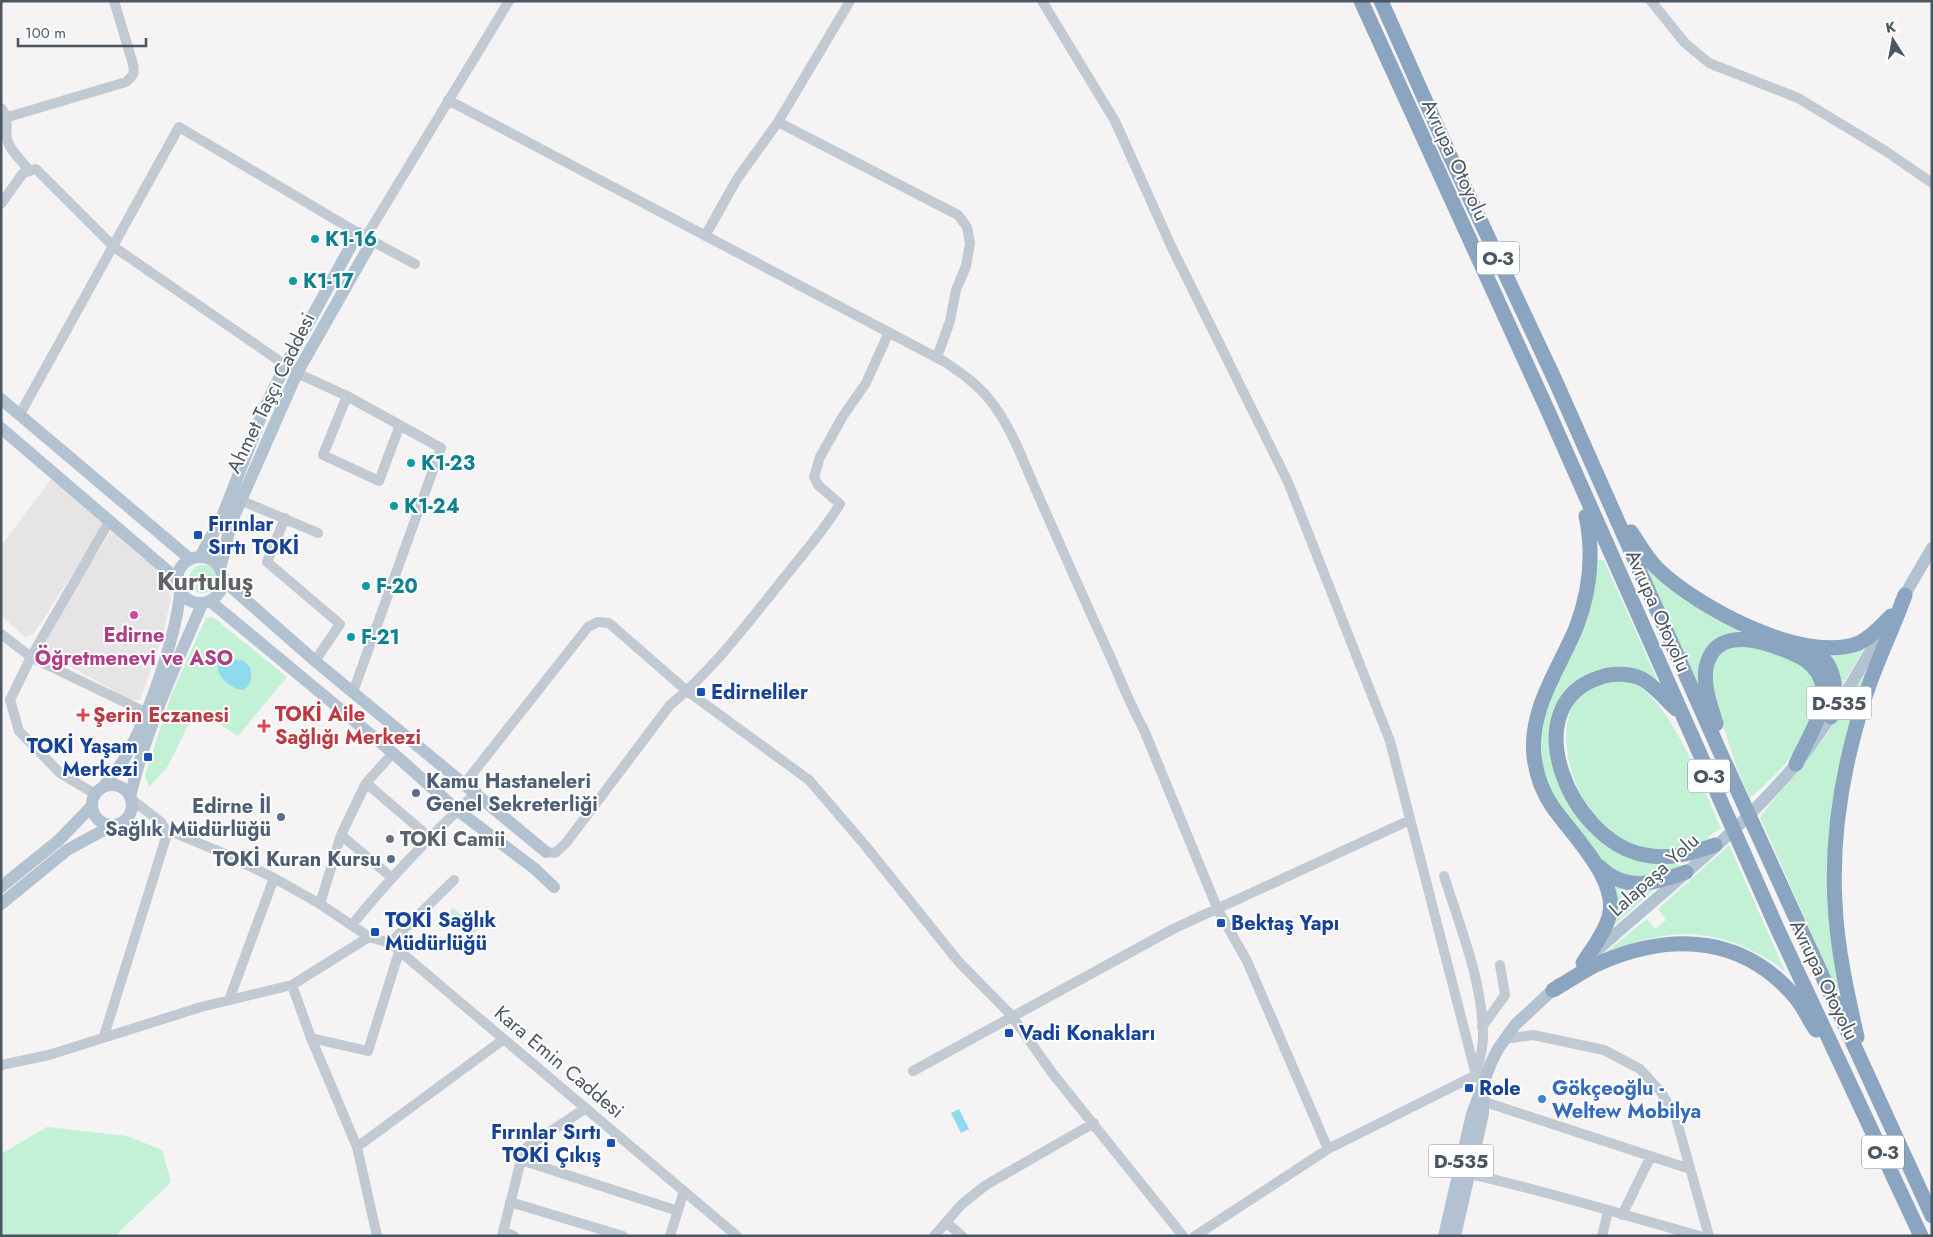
<svg xmlns="http://www.w3.org/2000/svg" width="1933" height="1237" font-family="Jost,sans-serif">
<rect width="100%" height="100%" fill="#f5f3f3"/>
<path fill="#e6e4e5" d="M52,478l53,45 -72,112 -8,2 -24,-22v-69z
M119,529l45,49 7,20 -9,40 -19,54 -3,8 -8,1 -91,-51 -2,-5 73,-115z"/>
<path fill="#c3f1d5" d="M1597,560h7l56,126 -44,-19 -26,5 -16,10 -6,7 -17,52 1,24 6,19 18,29 41,39 19,8 41,1 3,5 -7,5 -43,8 -24,-12 -61,-82 -7,-56z
M189 579a14 14 0 1 1 28 0a14 14 0 1 1-28 0Z
M1646,566l42,36 60,29 -23,7 -24,54z
M213,617l74,60 -49,59 -42,-27 -28,57 -19,21 -4,-12 27,-82 34,-75z
M1744,644c15,5 50,13 61,23 30,25 -7,85 -27,105 -9,9 -19,18 -28,26l-12,-27 -28,-85 4,-24 12,-14z
M1865,647l-25,42 -17,-37z
M1865,673l4,2 -32,114 4,200 -4,2 -77,-174 66,-81z
M1628,680c44,19 73,105 93,148l-13,9 1,2c-20,8 -36,14 -58,11 -20,-4 -42,-18 -56,-33 -24,-26 -45,-99 -11,-125 14,-9 28,-10 44,-12z
M1729,845l56,126c-61,-45 -117,-47 -184,-15l46,-37 8,10 11,-9 -8,-11z
M1611,886l46,1 -47,42z
M453,908l25,21 -7,8 -25,-22z
M47,1127l80,9 35,14 9,32 -56,54h-114v-82z"/>
<path fill="#90daee" d="M230,658l14,3 6,6c2,10 2,18 -7,23 -12,0 -28,-15 -25,-27z
M959,1109l10,20 -8,4 -10,-20z"/>
<g fill="none" stroke-linecap="round" stroke-linejoin="round">
<path stroke="#c1cad2" stroke-width="10" d="M1042,1l73,120 57,127 116,234 102,259 86,334 9,9
M1651,1l34,42 24,20 89,35 86,52 48,33
M448,100l497,262c16,11 32,22 44,37 23,28 35,65 50,98 22,50 44,100 67,150 13,28 23,56 38,83l74,180 29,51 81,188
M1,108c9,11 4,19 6,31 3,12 15,22 22,31
M8,117l118,-35c7,-6 9,-8 7,-18l-19,-63
M778,122l180,93 9,12 3,16 -4,23 -10,24 -6,31 -13,36
M1,204l22,-31 13,-4 78,78 183,126 50,23 94,52 -88,244
M367,235l142,-234
M705,236l32,-57 41,-57 72,-121
M347,396l-24,59 56,26 21,-56
M20,414l159,-287 179,106 9,2 5,6 43,23
M240,500l78,33
M285,518l-18,44 73,62 -25,37
M1,634l30,23 79,-137
M366,783l62,53
M465,783l123,-156 10,-5 11,1 78,68 122,89 55,64 94,117 54,55 41,58 130,162
M95,794l-35,-21 -41,-42 -9,-31 21,-43 114,55
M131,799l30,23 4,7
M120,824l37,8 8,-3 58,24 51,25 46,26 49,33 21,6 347,293
M341,835l50,42
M546,852l9,1 11,-10 104,-138c42,-34 76,-80 110,-122 21,-27 43,-51 60,-79l-22,-19 -4,-8 6,-20 23,-41 23,-33 23,-51
M320,904l21,-69 25,-52 27,-30
M352,925c40,-50 78,-89 125,-133
M390,943l64,-63
M292,985l19,53 46,109 20,89
M229,1000l45,-122
M1482,1027l23,-32 -5,-30
M104,1036l64,-205
M311,1038l57,13 31,-99
M1504,1039l29,-4 71,15 36,19 21,23 15,26 33,118
M1,1065l48,-10 152,-48 91,-22 77,-48
M913,1071l260,-142 237,-109
M1485,1102l205,67
M357,1147l147,-108
M521,1160l157,51
M1470,1174c77,17 153,41 230,62
M510,1202l113,34
M1622,1215l29,-59
M946,1222l16,14
M503,1231l11,5
M502,1236l19,-76 7,-14 58,-38
M670,1236l14,-45
M934,1236l28,-32 24,-19 108,-62
M1195,1236l133,-87 148,-74c3,-12 7,-26 7,-38 0,-55 -23,-110 -39,-161
M1602,1236l6,-24"/>
<path stroke="#b3c2d1" stroke-width="12" d="M1,399l189,160
M1,428l175,150
M177 580a23 23 0 1 1 46 0a23 23 0 1 1-46 0Z
M200,557l22,-40 42,-108 22,-45 72,-131
M220,569l11,-46 66,-150 75,-132
M223,580l92,81 231,191
M210,601l183,152 64,57 78,59 19,18
M1900,603l32,-55
M92 805a20 20 0 1 1 40 0a20 20 0 1 1-40 0Z
M104,786c6,-8 13,-16 19,-25 23,-37 53,-124 57,-168
M130,797c16,-68 45,-130 72,-193
M1,887l58,-47 32,-33
M1,904l66,-54 46,-25
M1593,954c69,-62 145,-120 204,-191 34,-42 61,-90 88,-137
M1444,1236l28,-122 19,-51 7,-14 17,-24 44,-41
M1455,1236l28,-122v-25"/>
<path stroke="#8ba5c1" stroke-width="15" d="M1361,1l187,410 229,517 144,308
M1381,1l70,157 104,222 165,372 212,464
M1631,532c9,13 16,27 27,37 39,38 146,96 201,74 13,-6 22,-17 32,-27
M1807,646c29,15 32,43 24,71
M1676,709c-11,-10 -21,-23 -34,-30 -12,-6 -29,-6 -41,-2 -88,27 -32,164 44,178 25,5 47,-2 70,-10
M1716,724c-5,-18 -13,-37 -10,-56 7,-35 40,-31 65,-23 23,8 49,16 52,44 2,26 -17,52 -27,75
M1600,867c26,26 56,16 86,5
M1583,963c9,-14 21,-29 26,-46 11,-37 -38,-83 -57,-111 -10,-15 -16,-32 -18,-50 -5,-47 25,-87 42,-128 14,-36 18,-74 10,-112
M1553,990c16,-9 32,-21 49,-28 71,-30 142,-26 194,36 8,10 13,22 20,32
M1857,1037c-10,-44 -20,-89 -22,-134 -4,-69 9,-141 30,-206 11,-35 28,-68 40,-102"/>
</g>
<g fill="#0f9aa8" stroke="#fff" stroke-width="2">
<circle cx="315" cy="239" r="5"/>
<circle cx="293" cy="281" r="5"/>
<circle cx="411" cy="463" r="5"/>
<circle cx="394" cy="506" r="5"/>
<circle cx="366" cy="586" r="5"/>
<circle cx="351" cy="637" r="5"/>
</g>
<g fill="#1a4fb4" stroke="#fff" stroke-width="2">
<rect x="193" y="530" width="10" height="10" rx="2.5"/>
<rect x="696" y="687" width="10" height="10" rx="2.5"/>
<rect x="143" y="752" width="10" height="10" rx="2.5"/>
<rect x="1216" y="918" width="10" height="10" rx="2.5"/>
<rect x="370" y="927" width="10" height="10" rx="2.5"/>
<rect x="1004" y="1028" width="10" height="10" rx="2.5"/>
<rect x="1464" y="1083" width="10" height="10" rx="2.5"/>
<rect x="606" y="1138" width="10" height="10" rx="2.5"/>
</g>
<circle fill="#d1479c" stroke="#fff" stroke-width="2" cx="134" cy="615" r="5"/>
<g fill="#e0444e" stroke="#fff" stroke-width="2">
<path d="M80.5 707.5h5v5h5v5h-5v5h-5v-5h-5v-5h5z"/>
<path d="M261.5 718.5h5v5h5v5h-5v5h-5v-5h-5v-5h5z"/>
</g>
<g fill="#5c6f8a" stroke="#fff" stroke-width="2">
<circle cx="416" cy="793" r="5"/>
<circle cx="281" cy="817" r="5"/>
<circle cx="391" cy="859" r="5"/>
</g>
<circle fill="#6b7280" stroke="#fff" stroke-width="2" cx="390" cy="839" r="5"/>
<circle fill="#3f7fe0" stroke="#fff" stroke-width="2" cx="1542" cy="1099" r="5"/>
<g text-anchor="middle" dominant-baseline="central" stroke-width="4" stroke-linejoin="round" paint-order="stroke">
<g fill="#fff" stroke="#808990" stroke-width="1">
<rect x="1477" y="241.5" width="42" height="33" rx="4"/>
<rect x="1806.5" y="686.5" width="65" height="33" rx="4"/>
<rect x="1688" y="759.5" width="42" height="33" rx="4"/>
<rect x="1862" y="1135.5" width="42" height="33" rx="4"/>
<rect x="1428.5" y="1144.5" width="65" height="33" rx="4"/>
</g>
<g font-size="19" font-weight="bold" fill="#4a5661">
<text x="1498" y="258">O-3</text>
<text x="1839" y="703">D-535</text>
<text x="1709" y="776">O-3</text>
<text x="1883" y="1152">O-3</text>
<text x="1461" y="1161">D-535</text>
</g>
<g font-size="20" fill="#4a5661" stroke="#fff">
<text transform="translate(1455 160) rotate(65)">Avrupa Otoyolu</text>
<text transform="translate(271 393) rotate(-64)">Ahmet Taşçı Caddesi</text>
<text transform="translate(1658 611) rotate(66)">Avrupa Otoyolu</text>
<text transform="translate(1654 875) rotate(-42)">Lalapaşa Yolu</text>
<text transform="translate(1824 980) rotate(64)">Avrupa Otoyolu</text>
<text transform="translate(559 1062) rotate(40)">Kara Emin Caddesi</text>
</g>
<g font-size="20" font-weight="bold" fill="#0d838f" stroke="#fff" text-anchor="start">
<text x="325" y="239">K1-16</text>
<text x="303" y="281">K1-17</text>
<text x="421" y="463">K1-23</text>
<text x="404" y="506">K1-24</text>
<text x="376" y="586">F-20</text>
<text x="361" y="637">F-21</text>
</g>
<g font-size="20" font-weight="bold" fill="#164399" stroke="#fff" text-anchor="start">
<text x="208" y="524">Fırınlar<tspan x="208" dy="23">Sırtı TOKİ</tspan></text>
<text x="711" y="692">Edirneliler</text>
<text x="138" y="746" text-anchor="end">TOKİ Yaşam<tspan x="138" dy="23">Merkezi</tspan></text>
<text x="385" y="920">TOKİ Sağlık<tspan x="385" dy="23">Müdürlüğü</tspan></text>
<text x="1231" y="923">Bektaş Yapı</text>
<text x="1019" y="1033">Vadi Konakları</text>
<text x="1479" y="1088">Role</text>
<text x="601" y="1132" text-anchor="end">Fırınlar Sırtı<tspan x="601" dy="23">TOKİ Çıkış</tspan></text>
</g>
<g font-size="20" font-weight="bold" fill="#b23c85" stroke="#fff">
<text x="134" y="635">Edirne<tspan x="134" dy="23">Öğretmenevi ve ASO</tspan></text>
</g>
<g font-size="20" font-weight="bold" fill="#be3a42" stroke="#fff" text-anchor="start">
<text x="275" y="714">TOKİ Aile<tspan x="275" dy="23">Sağlığı Merkezi</tspan></text>
<text x="93" y="715">Şerin Eczanesi</text>
</g>
<g font-size="20" font-weight="bold" fill="#4e5e75" stroke="#fff" text-anchor="end">
<text x="426" y="781" text-anchor="start">Kamu Hastaneleri<tspan x="426" dy="23">Genel Sekreterliği</tspan></text>
<text x="271" y="806">Edirne İl<tspan x="271" dy="23">Sağlık Müdürlüğü</tspan></text>
<text x="381" y="859">TOKİ Kuran Kursu</text>
</g>
<g font-size="20" font-weight="bold" fill="#5b616d" stroke="#fff" text-anchor="start">
<text x="400" y="839">TOKİ Camii</text>
</g>
<g font-size="20" font-weight="bold" fill="#366cbe" stroke="#fff" text-anchor="start">
<text x="1552" y="1088">Gökçeoğlu -<tspan x="1552" dy="23">Weltew Mobilya</tspan></text>
</g>
<g font-size="25" font-weight="bold" fill="#5f6368" stroke="#fff">
<text x="205" y="581">Kurtuluş</text>
</g>
</g>
<rect width="1933" height="1237" fill="none" stroke="#4a5661" stroke-width="5"/>
<g transform="translate(1893 40) rotate(349)" stroke="#ffffff" stroke-width="4" paint-order="stroke">
<path d="M0-4L9 19L0 12L-9 19Z" fill="#4a5661"/>
<text y="-8" font-size="14" font-weight="bold" text-anchor="middle" fill="#4a5661">K</text>
</g>
<path d="M18 38v8h128v-8" fill="none" stroke="#4a5661" stroke-width="2.5"/>
<text x="25" y="38" font-size="15" fill="#4a5661" stroke="#ffffff" stroke-width="4" paint-order="stroke">100 m</text>
</svg>
